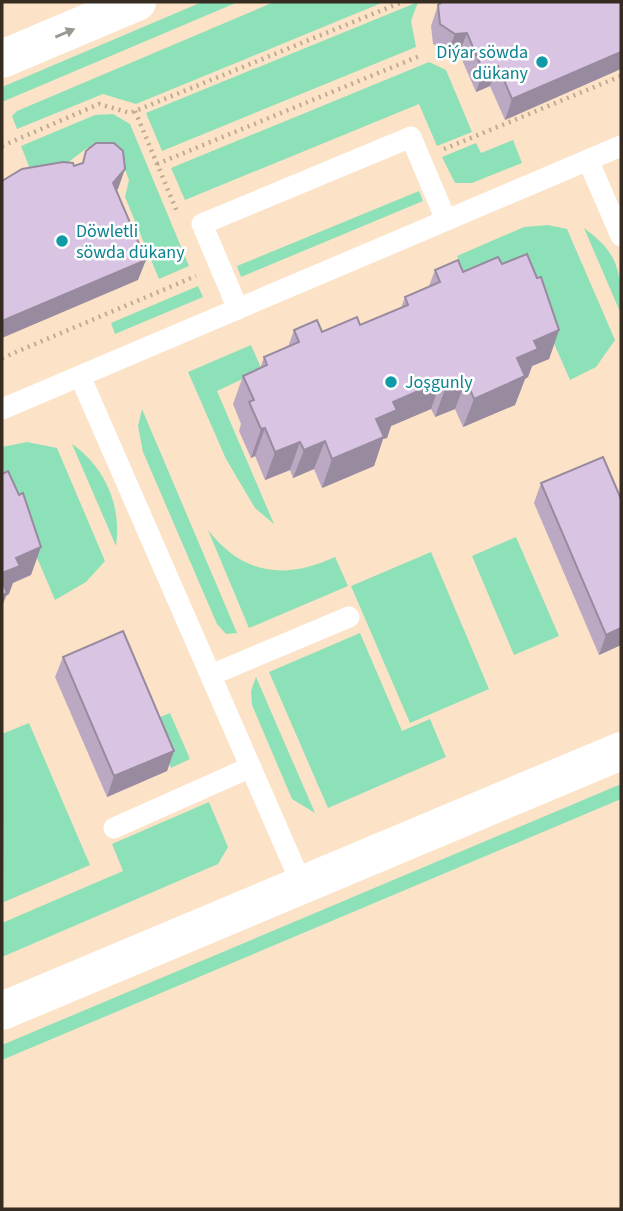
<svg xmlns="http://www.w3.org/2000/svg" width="623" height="1211" font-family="'Source Sans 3',sans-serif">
<rect width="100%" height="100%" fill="#fce2c6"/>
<path fill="#8de1b8" d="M202,2h36l-236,100v-15z
M274,2h110l-248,102 -33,-10 -86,35 -5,-13 5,-5z
M418,2l-7,19 5,26 -254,104 -16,-38z
M429,62l17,8 26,62 -35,14 -18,-42 -234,96 -14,-32z
M113,114l17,10 59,142 -30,13 -34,-82 4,-17 -9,-23 -24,-10 -9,1 -20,15 -37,6 -9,-23 74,-31z
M513,140l9,23 -50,20h-17l-13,-26 34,-14 5,10z
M419,191l4,10 -182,76 -4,-11z
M548,225l19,4 48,111 -19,27 -26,13 -52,-119 -50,21 -11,-26 67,-29z
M584,228c36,26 37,45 37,86z
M198,286l5,11 -88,37 -4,-11z
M251,345l11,25 -45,21 57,133 -19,-16 -29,-49 -38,-87z
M142,409l95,224 -11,1 -9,-10 -74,-172 -5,-26z
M27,442l30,6 48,113 -19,21 -31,18 -53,-125v-28z
M72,444c33,23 50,62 44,102z
M208,530c35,45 77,50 127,27l13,29 -99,42z
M516,537l43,99 -45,19 -42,-99z
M431,552l58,137 -79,34 -59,-137z
M360,633l42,98 28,-12 16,38 -118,51 -59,-136z
M256,677l59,136 -23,-14 -40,-94 -1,-14z
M170,713l20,46 -19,9 -21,-47z
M29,723l61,142 -86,37 -2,-168z
M621,784v15l-619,261v-15z
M209,802l19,45 -10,17 -216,93v-34l121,-52 -11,-27z"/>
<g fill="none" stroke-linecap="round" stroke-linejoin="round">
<path stroke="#c0ab94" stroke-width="4.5" stroke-dasharray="2 5" stroke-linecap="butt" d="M135,111l43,103
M2,146l97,-42 31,9 5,-2 267,-109
M444,149l177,-73
M157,164l265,-109
M2,358l194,-82"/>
<path stroke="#fff" stroke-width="21" d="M588,160l33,76
M238,309l-36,-85 209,-87 35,83
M80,376l222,509
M2,409l619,-263
M211,675l138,-58
M114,828l137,-61"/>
<path stroke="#fff" stroke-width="38" d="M2,1011l619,-260"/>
<path stroke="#fff" stroke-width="38" d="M2,59l135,-57"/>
</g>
<path fill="#bba9c3" d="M621,2l-116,118 -15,-34 -14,6 -17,-39 -12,1 -14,-10 -2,-18 7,-21z
M502,264l57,66 -10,29 -17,7 -4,11 -3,2 -10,26 -52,22 -8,-18 -20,8 -4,-8 -40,17 -4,12 -4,1 -9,27 -52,22 -8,-19 -21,9 -3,-8 -25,10 -10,-24 -4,2 -12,-27 2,-7 -8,-20 10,-28 17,-7 4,-12 24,-10 6,-17 28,2 38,-7 41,-17 4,-11 24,-11 6,-16 28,2z
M541,483l80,162 -22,10 -65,-152z
M63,657l111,94 -7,20 -60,26 -52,-120z"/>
<path fill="#988a9f" d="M467,33l-8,20 -12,1 8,-20z
M621,52v17l-116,51 7,-21z
M498,66l-8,20 -14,6 7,-21z
M125,169l-7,20 -12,14 7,-20z
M146,260l-8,20 -136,58v-17z
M559,330l-10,29 -17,7 -4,11 -3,2 -10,26 -52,22 11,-28 60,-58z
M466,380l-11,29 -20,8 10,-28z
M441,381l-10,28 -40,17 -4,12 -4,1 -9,27 -52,22 10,-29 61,-57z
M265,428l-10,28 -4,2 10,-29z
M325,441l-11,28 -21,9 11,-28z
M300,442l-10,28 -25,10 10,-28z
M41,547l-10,28 -18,8 -4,11 -3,2 -4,11v-34l14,-15z
M621,628v17l-22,10 7,-20z
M174,751l-7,20 -60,26 7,-21z"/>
<path fill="#d9c5e3" stroke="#988a9f" stroke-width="2" d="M442,2h179v50l-109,47 -14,-33 -15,5 -16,-38 -12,1 -15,-10 -2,-19z
M96,143h18l9,8 2,18 -12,14 33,77 -144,61v-140l20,-12 41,-7 10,1 1,3 9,-3 3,-12z
M527,254l10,24 4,-1 18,53 -25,11 4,8 -21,9 8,18 -51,23 -8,-19 -21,9 -4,-8 -48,21 4,8 -21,9 8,18 -52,22 -7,-18 -21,9 -4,-8 -25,10 -10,-24 -4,1 -12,-27 5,-2 -11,-24 24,-11 -3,-8 35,-15 -5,-12 23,-10 5,12 35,-15 3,8 48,-20 -3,-8 35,-15 -5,-12 23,-10 5,12 35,-15 4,7z
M603,457l18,42v129l-15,7 -65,-152z
M8,471l11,24 4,-2 18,54 -25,11 4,8 -18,7v-99z
M2,581l5,12 -5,2z
M123,631l51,120 -60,25 -51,-119z"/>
<defs><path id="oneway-solid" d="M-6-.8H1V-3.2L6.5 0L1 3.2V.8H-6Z" transform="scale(1.75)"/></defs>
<use fill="#9a9690" href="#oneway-solid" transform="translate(65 33) rotate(-23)"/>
<g fill="#0f9aa8" stroke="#fff" stroke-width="2.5">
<circle cx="542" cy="62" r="7"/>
<circle cx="62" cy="241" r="7"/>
<circle cx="391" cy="382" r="7"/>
</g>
<g text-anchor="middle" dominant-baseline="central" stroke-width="5" stroke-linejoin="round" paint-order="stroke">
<g font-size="18" fill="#0d838f" stroke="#fff" text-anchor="start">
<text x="528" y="52" text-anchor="end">Diýar söwda<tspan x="528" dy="21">dükany</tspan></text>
<text x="76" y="231">Döwletli<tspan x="76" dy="21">söwda dükany</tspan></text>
<text x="405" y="382">Joşgunly</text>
</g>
</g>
<rect width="623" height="1211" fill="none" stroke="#362c22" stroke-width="7"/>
</svg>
